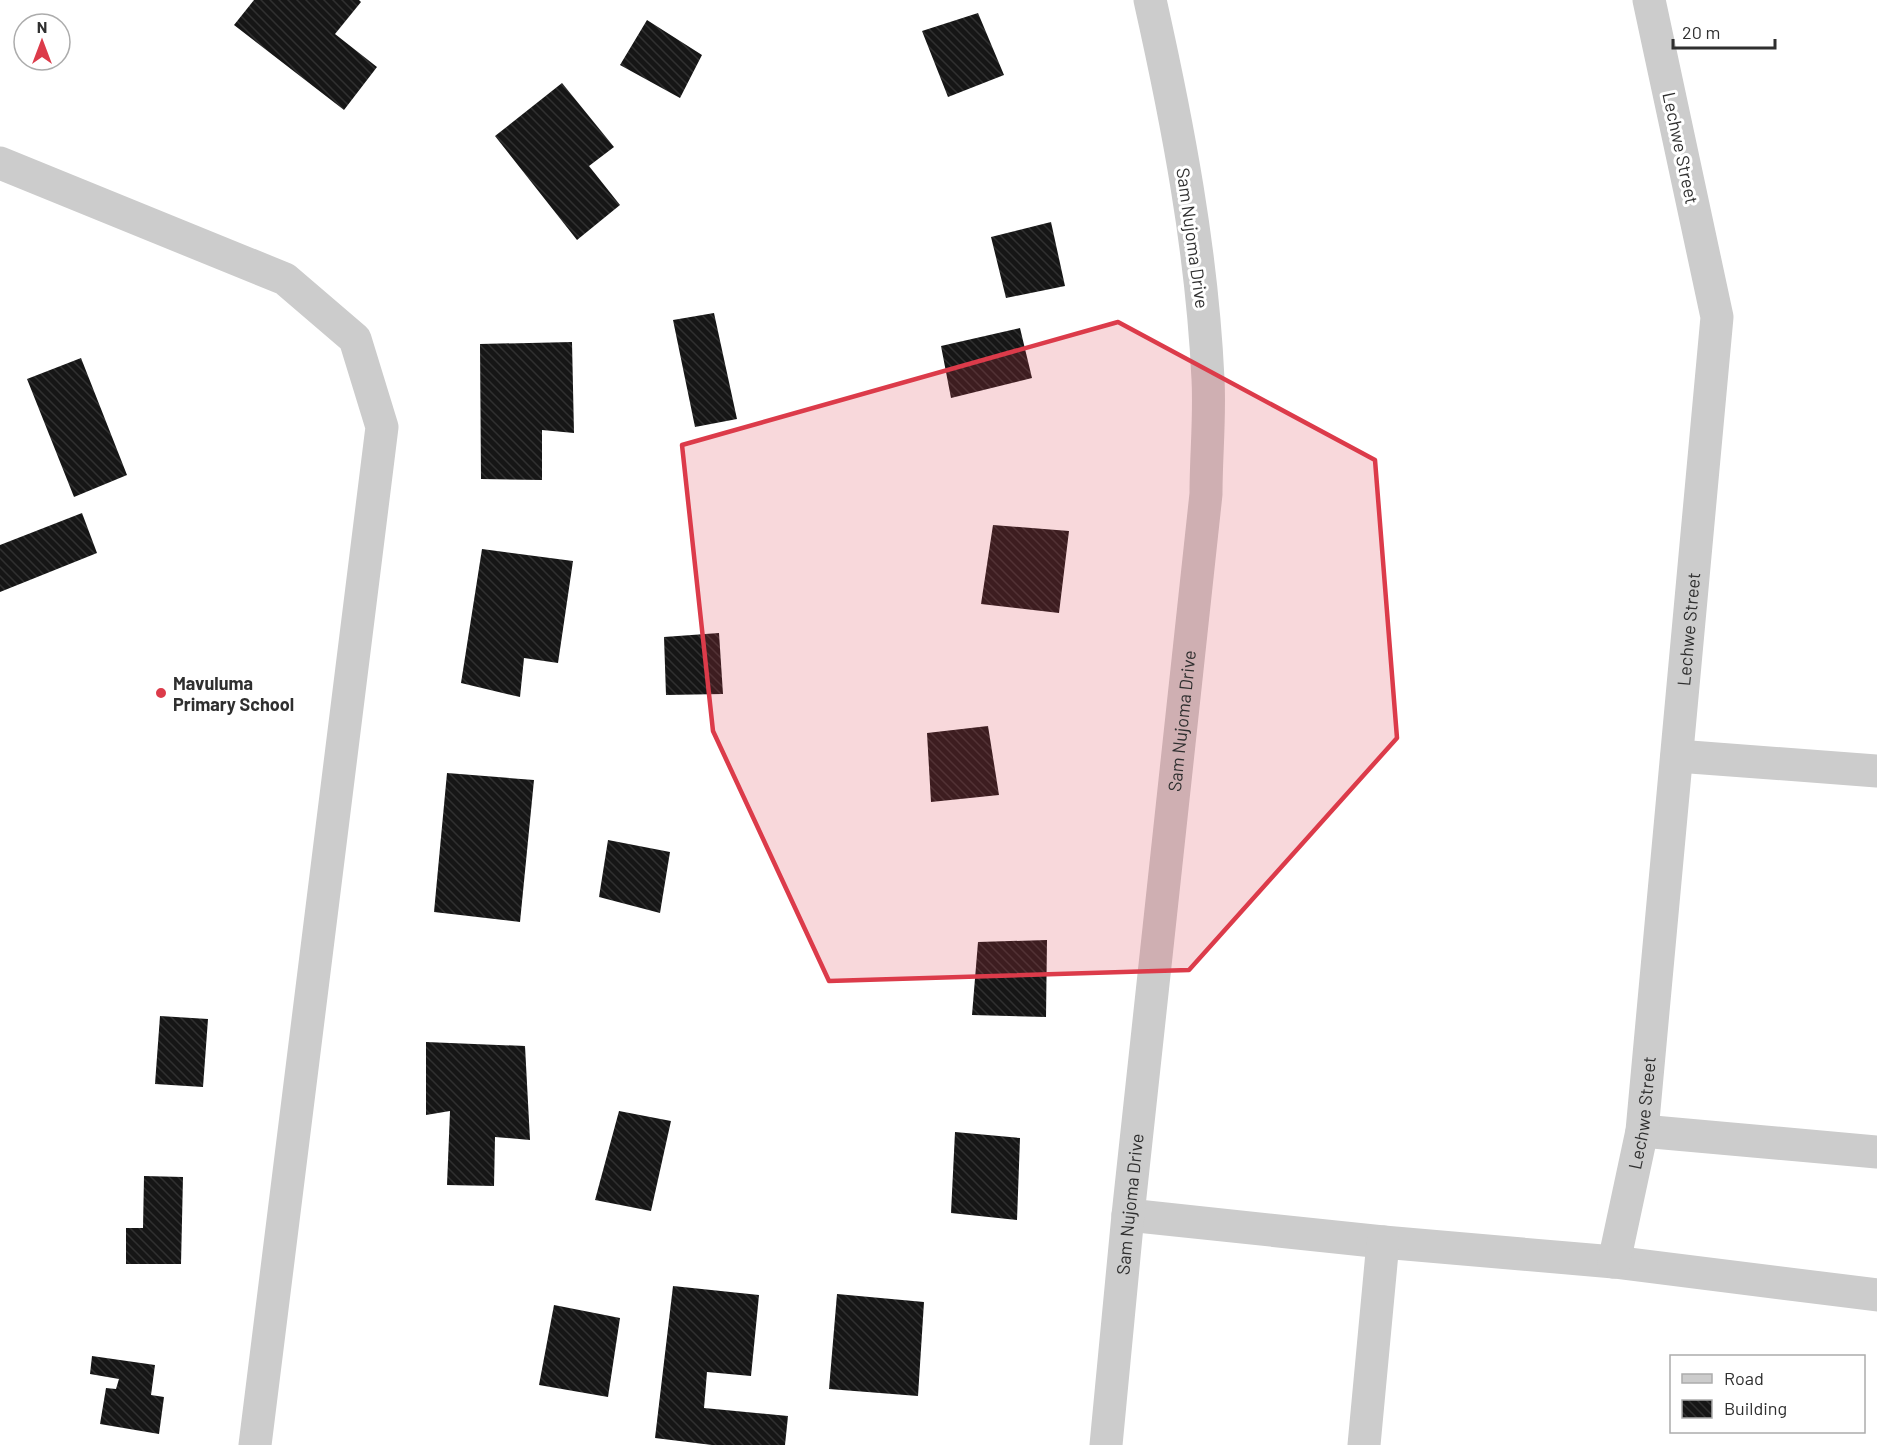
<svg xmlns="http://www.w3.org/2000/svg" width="1877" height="1445" font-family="Barlow,sans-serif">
<defs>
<pattern id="building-back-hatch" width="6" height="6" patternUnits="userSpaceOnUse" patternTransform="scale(1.5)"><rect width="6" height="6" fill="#161616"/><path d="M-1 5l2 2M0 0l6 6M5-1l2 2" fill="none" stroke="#303030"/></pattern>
</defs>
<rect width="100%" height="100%" fill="#fff"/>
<path fill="url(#building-back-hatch)" d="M254,0h105l2,2 -26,32 42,33 -33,43 -110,-85z
M978,13l26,62 -56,22 -26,-66z
M647,20l55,35 -22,43 -60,-33z
M562,83l52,64 -25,19 31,39 -43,35 -82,-104z
M1051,222l14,64 -59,12 -15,-61z
M714,313l23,106 -42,8 -22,-107z
M1020,328l12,50 -81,20 -10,-52z
M572,342l2,91 -32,-3v50l-61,-1 -1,-135z
M81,358l46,117 -53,22 -47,-118z
M82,513l15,40 -97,39v-47z
M993,525l76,6 -10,82 -78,-9z
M482,549l91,12 -15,102 -34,-5 -4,39 -59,-14z
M719,633l4,61 -57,1 -2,-58z
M988,726l11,69 -68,7 -4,-69z
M447,773l87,7 -14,142 -86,-10z
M608,840l62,12 -10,61 -61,-16z
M1047,940l-1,77 -74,-2 6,-73z
M160,1016l48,3 -5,68 -48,-3z
M426,1042l99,4 5,94 -35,-3 -1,49 -47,-1 3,-74 -24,4z
M619,1111l52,10 -20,90 -56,-11z
M955,1132l65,6 -3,82 -66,-7z
M144,1176l39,1 -2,87h-55v-36h17z
M673,1286l86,9 -8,81 -44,-4 -3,36 84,8 -3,29h-73l-57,-7z
M837,1294l87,8 -6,94 -89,-7z
M554,1305l66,13 -12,79 -69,-12z
M92,1356l63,9 -4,30 13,2 -5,37 -59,-10 6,-36 10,1 3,-10 -29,-5z"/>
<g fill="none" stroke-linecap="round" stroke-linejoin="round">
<g stroke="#ccc" stroke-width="33">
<path d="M0,163l285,116 70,60 27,88 -127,1018"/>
<path d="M1677,756l200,15"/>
<path d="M1642,1131l235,21"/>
<path d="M1128,1215l255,27 231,20 263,33"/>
<path id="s1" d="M1614,1262l28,-131 75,-814 -68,-317"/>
<path d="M1364,1445l19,-203"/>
</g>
<path stroke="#ccc" stroke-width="33" id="s2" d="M1106,1445l22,-230 78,-721c0,-38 4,-77 2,-115 -6,-128 -30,-254 -58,-379"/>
</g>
<path fill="#dc3b4a" fill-opacity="0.2" stroke="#dc3b4a" stroke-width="4.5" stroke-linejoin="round" d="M1118,322l257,138 22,278 -208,232 -360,11 -116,-250 -31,-286z"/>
<circle fill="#dc3b4a" stroke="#fff" stroke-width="2" cx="161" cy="693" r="6"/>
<g text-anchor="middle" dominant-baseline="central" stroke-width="6" stroke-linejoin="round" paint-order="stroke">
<g font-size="18" fill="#2f2f2f" stroke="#fff">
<text transform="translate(1681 148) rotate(78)">Lechwe Street</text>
<text transform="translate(1193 238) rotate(82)">Sam Nujoma Drive</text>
<text stroke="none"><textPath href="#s1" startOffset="638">Lechwe Street</textPath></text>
<text stroke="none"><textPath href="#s2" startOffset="728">Sam Nujoma Drive</textPath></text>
<text stroke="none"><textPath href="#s1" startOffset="152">Lechwe Street</textPath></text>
<text stroke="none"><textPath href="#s2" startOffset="242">Sam Nujoma Drive</textPath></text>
</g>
<g font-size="18" font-weight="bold" fill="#2f2f2f" stroke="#fff" text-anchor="start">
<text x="173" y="683">Mavuluma<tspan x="173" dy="21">Primary School</tspan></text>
</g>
</g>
<rect x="1670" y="1355" width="195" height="78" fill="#ffffff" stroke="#acacac" stroke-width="1.5"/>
<rect x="1682" y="1374" width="30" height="9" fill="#cccccc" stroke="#acacac" stroke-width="1.5"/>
<text x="1724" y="1385" font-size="18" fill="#2f2f2f">Road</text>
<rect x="1682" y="1400" width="30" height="18" fill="url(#building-back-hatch)" stroke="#acacac" stroke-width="1.5"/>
<text x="1724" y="1415" font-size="18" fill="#2f2f2f">Building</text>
<g transform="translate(42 42)"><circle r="28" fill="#ffffff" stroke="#acacac" stroke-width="1.5"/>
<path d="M0-4.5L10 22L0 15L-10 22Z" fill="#dc3b4a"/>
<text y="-9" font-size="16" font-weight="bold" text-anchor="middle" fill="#2f2f2f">N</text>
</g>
<path d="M1673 39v9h102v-9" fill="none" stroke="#2f2f2f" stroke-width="3"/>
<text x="1682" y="39" font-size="18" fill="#2f2f2f" stroke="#ffffff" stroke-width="4.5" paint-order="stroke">20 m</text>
</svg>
